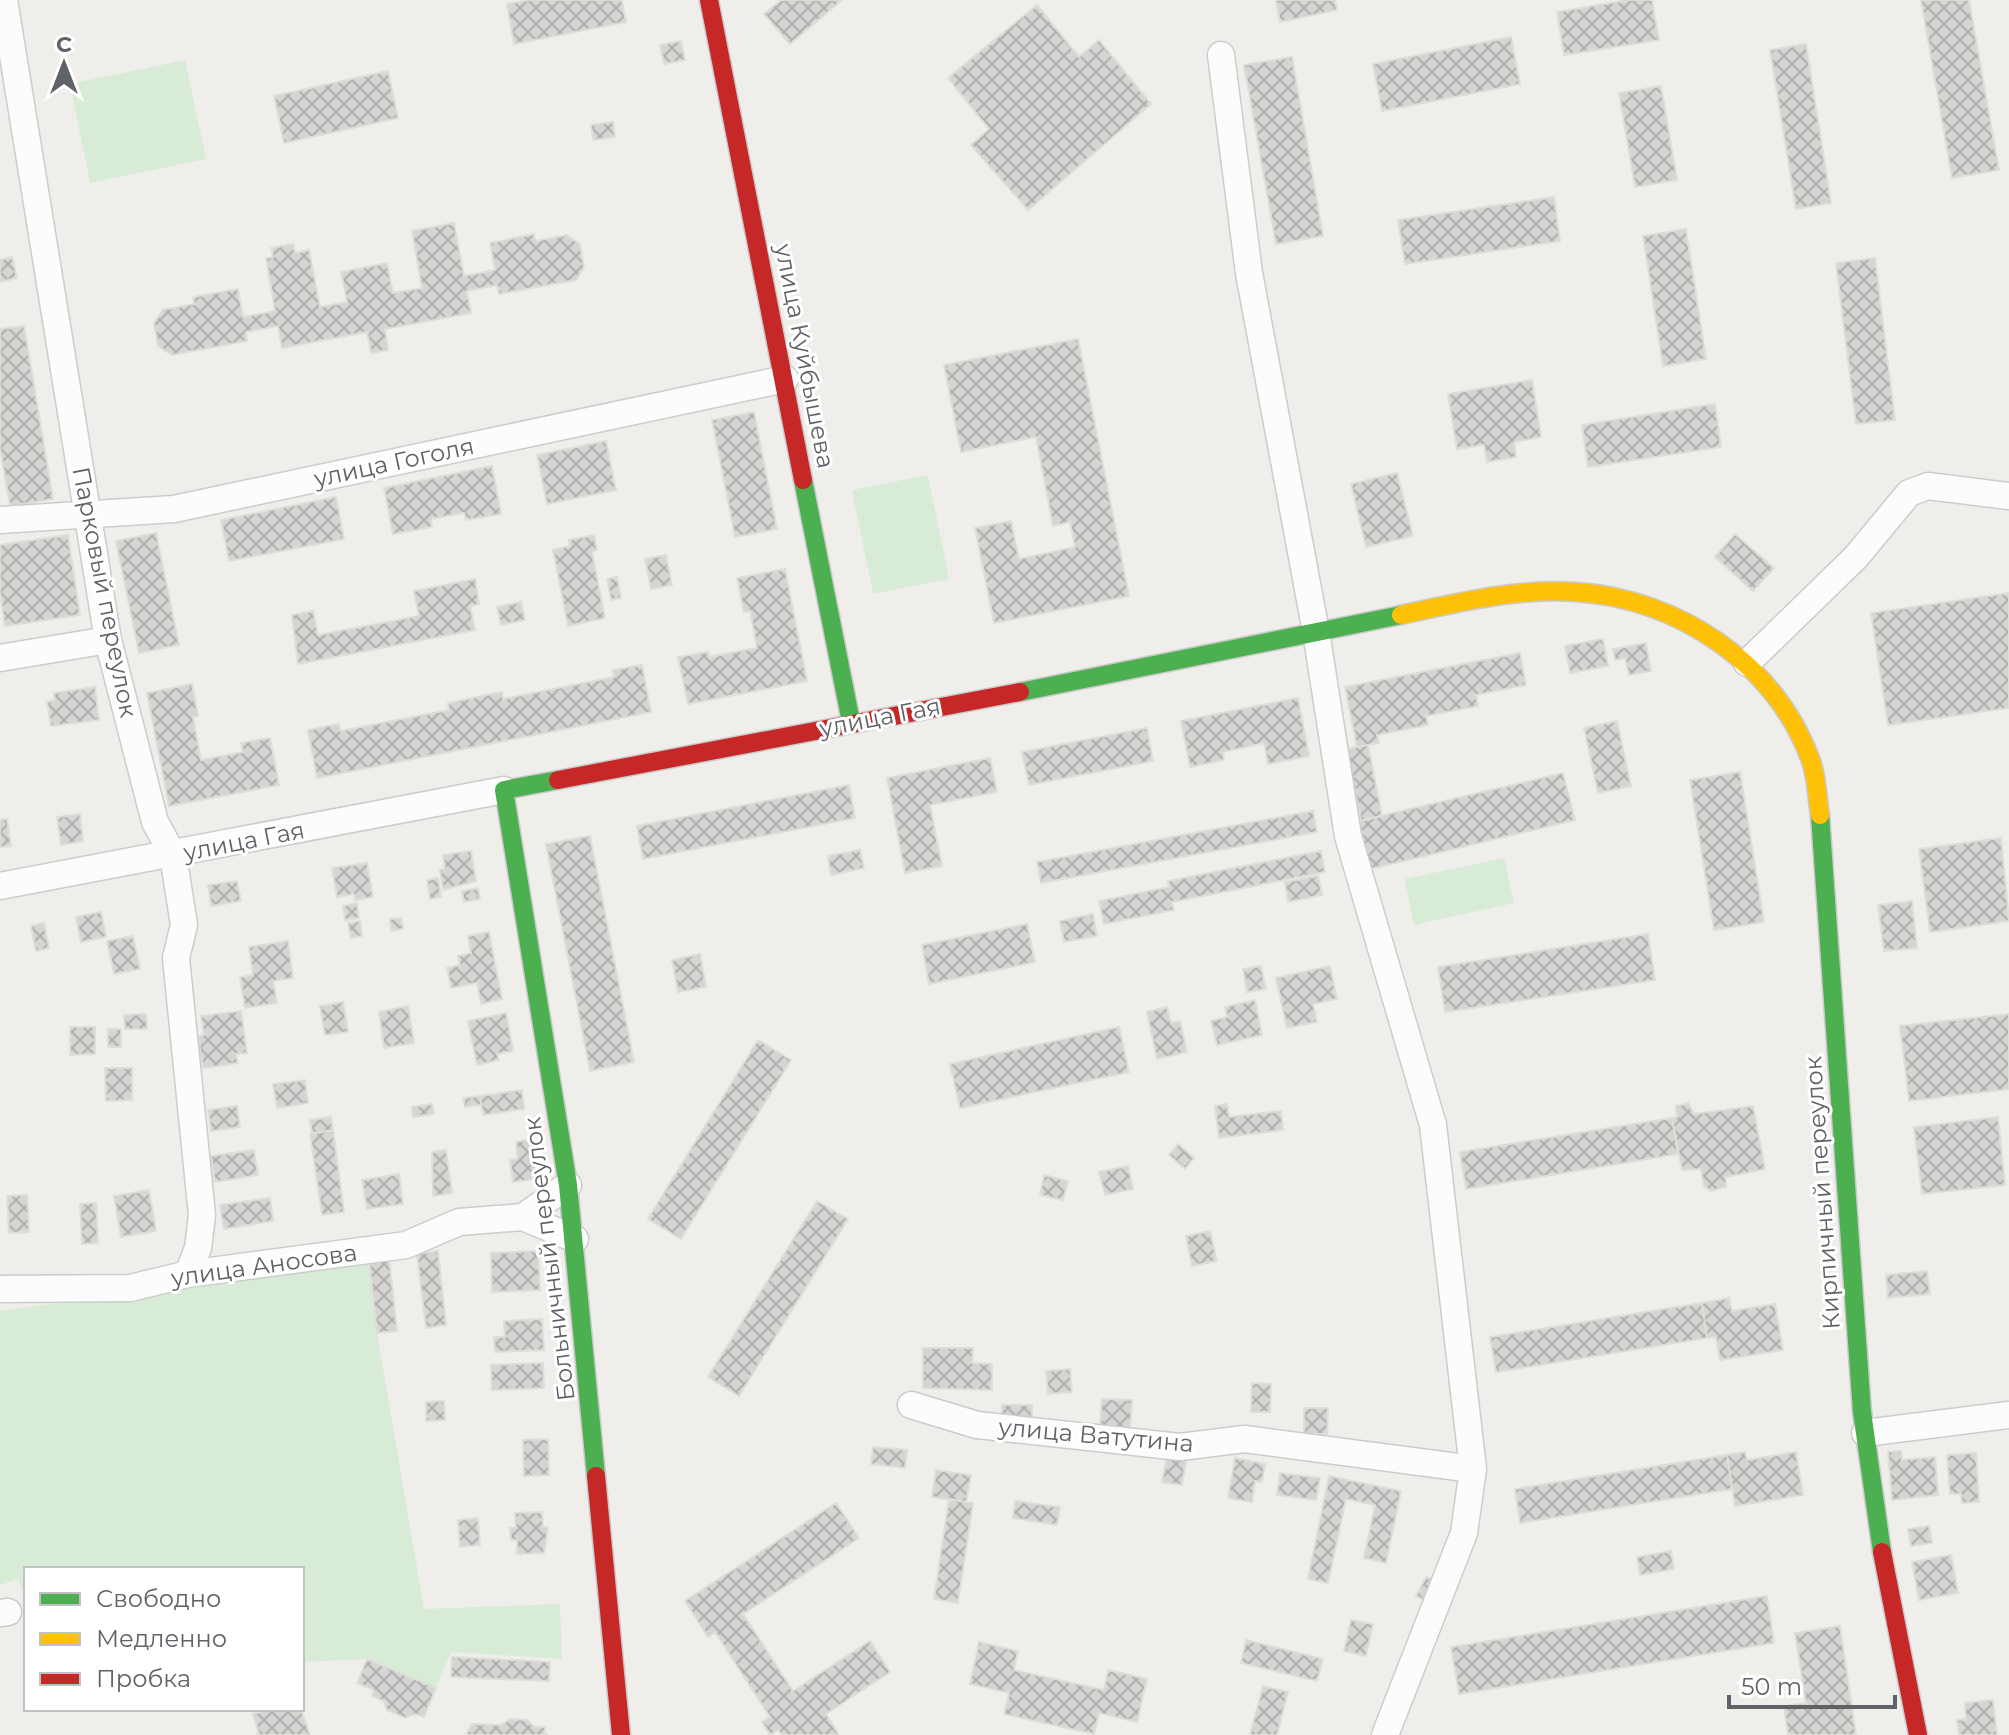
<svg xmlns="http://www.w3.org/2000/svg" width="2009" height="1735" font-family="Montserrat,sans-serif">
<defs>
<pattern id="building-cross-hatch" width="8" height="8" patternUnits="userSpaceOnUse" patternTransform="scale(2)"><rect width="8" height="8" fill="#d6d5d3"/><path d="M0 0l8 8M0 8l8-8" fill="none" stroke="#b1b0af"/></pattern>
</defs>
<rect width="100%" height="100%" fill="#efeeea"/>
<path fill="#d8ebd6" d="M185,60l21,99 -116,24 -20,-99z
M928,475l21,104 -76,15 -21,-104z
M1504,858l10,45 -100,22 -9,-46z
M369,1259l8,74 47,276 136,-5 2,55 -111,-7 -15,36 -69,-29 -65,3v-93h-276v30l-8,-20 -18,6v-274z"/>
<path fill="url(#building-cross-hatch)" stroke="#deddd9" stroke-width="2" d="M530,0h92l4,22 -112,22 -7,-40z
M781,0h61l-52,44 -26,-30z
M1276,0h59l2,10 -57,12z
M1628,0h24l7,40 -95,15 -7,-43z
M1921,0h48l30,170 -47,8z
M1037,5l42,52 20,-17 52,64 -123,106 -57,-65 18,-16 -41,-51z
M1511,37l9,47 -138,27 -9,-47z
M681,41l4,19 -21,4 -4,-19z
M1806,44l25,159 -35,6 -26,-159z
M1292,57l31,179 -47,8 -32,-179z
M388,71l10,47 -114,25 -10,-47z
M1661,86l16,94 -42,7 -16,-94z
M613,122l2,15 -22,3 -2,-15z
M1554,197l6,44 -155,23 -7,-44z
M454,223l10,53 31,-6 -5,-27 44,-9 1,7 32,-6 13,9 4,23 -8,13 -77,14 -2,-9 -30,6 4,22 -86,16 3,21 -17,3 -4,-21 -85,16 -4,-22 -32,6 1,9 -75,14 -14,-9 -4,-23 9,-13 31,-6 -1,-7 45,-8 5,28 32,-6 -9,-53 7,-1 -2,-9 22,-4 2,9 14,-3 11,57 27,-5 -6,-30 46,-9 6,30 29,-5 -10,-57z
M1686,229l20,130 -43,7 -20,-130z
M12,257l5,21 -17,4v-22z
M1875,258l20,162 -39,4 -20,-161z
M24,326l29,173 -43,7 -10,-57v-120z
M1078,339l51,257 -135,27 -19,-95 36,-7 8,38 56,-12 -5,-25 -17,4 -17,-89 -75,15 -17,-87z
M1532,380l9,57 -27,5 2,15 -29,5 -3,-17 -27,4 -9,-55z
M1715,404l6,43 -133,20 -6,-42z
M754,412l23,117 -42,8 -23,-117z
M606,441l10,49 -69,14 -10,-49z
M492,466l9,48 -35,6 -2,-7 -33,6 1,8 -39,7 -9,-46z
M1397,473l16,63 -47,11 -15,-63z
M336,497l8,42 -115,22 -8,-41z
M156,533l23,112 -40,8 -23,-112z
M1735,534l39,34 -21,23 -38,-34z
M68,535l12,80 -75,11 -5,-33v-48z
M594,535l3,15 -5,2 13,66 -37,8 -15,-76 17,-4 -1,-6z
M666,555l6,30 -21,4 -6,-30z
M785,569l22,112 -119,23 -10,-47 30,-5 1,5 48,-9 -7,-37 -6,1 -7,-34z
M617,577l4,21 -10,2 -4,-21z
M475,579l4,25 -9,2 5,24 -177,34 -6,-49 21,-4 5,24 101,-19 -5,-25z
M2009,593v115l-121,17 -17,-112z
M521,602l4,18 -24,5 -4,-18z
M1603,639l5,27 -38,7 -5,-27z
M1646,643l5,28 -22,4 -4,-17 -10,2 -2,-11z
M1520,653l6,32 -50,10 2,11 -52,10 2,9 -51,10 2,8 -22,4 -12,-60z
M642,665l9,47 -334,66 -9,-48 31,-6 1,7 109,-21 -1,-7 54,-11 1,7 111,-22 -1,-7z
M192,684l6,32 -5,1 8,43 42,-8 -2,-9 29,-5 9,47 -110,21 -22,-113z
M95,687l4,33 -48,6 -4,-24 8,-2 -1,-7z
M1298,698l11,58 -41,8 -4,-21 -41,9 1,8 -34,7 -9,-46z
M1617,721l14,65 -33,7 -14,-65z
M1147,728l6,33 -124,24 -7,-33z
M1368,745l14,71 -21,5 -14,-72z
M990,758l7,34 -67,13 12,61 -37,7 -18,-95z
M1740,772l24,150 -50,8 -24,-150z
M1563,773l12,47 -205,49 -11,-48z
M849,785l6,33 -212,41 -6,-33z
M1313,811l4,21 -276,51 -4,-21z
M80,814l3,27 -22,4 -4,-28z
M7,819l4,27 -11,1v-27z
M590,836l44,226 -44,9 -44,-227z
M2001,838l8,83 -79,11 -11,-83z
M860,850l4,18 -33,7 -3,-19z
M471,851l5,30 -33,9 -3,-20 5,-1 -2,-14z
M1321,851l4,21 -153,30 2,8 -70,14 -5,-23 70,-14 -1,-6z
M367,863l6,34 -18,3 -1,-6 -17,3 -5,-29z
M1318,876l4,19 -34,7 -3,-20z
M438,878l3,19 -11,2 -3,-19z
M237,881l4,20 -30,5 -3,-21z
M478,888l2,11 -16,3 -2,-11z
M1912,901l5,47 -33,3 -6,-46z
M357,903l2,15 -14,2 -2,-14z
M101,912l5,25 -25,5 -5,-25z
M1093,914l4,22 -33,6 -4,-21z
M401,918l2,11 -12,2 -1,-12z
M360,921l2,15 -11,2 -3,-15z
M44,923l5,25 -13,3 -5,-25z
M1027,924l8,38 -106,22 -7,-39z
M489,932l13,67 -21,5 -4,-21 -26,5 -4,-20 13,-3 -2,-9 13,-3 -3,-17z
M1648,934l7,46 -210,32 -7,-45z
M133,936l7,33 -26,5 -7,-33z
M288,941l5,37 -20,3 4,22 -32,5 -5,-31 13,-2 -4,-28z
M700,954l6,33 -28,5 -6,-32z
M1261,966l5,23 -19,3 -4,-23z
M1330,966l7,33 -24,5 4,18 -30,6 -11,-50z
M1255,1000l7,35 -45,10 -6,-24 16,-4 -2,-10z
M343,1002l5,30 -23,3 -5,-29z
M408,1006l6,37 -30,5 -5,-36z
M1167,1007l4,16 9,-2 7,31 -30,7 -10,-47z
M241,1011l6,42 -11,1 2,9 -35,5 -5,-32 6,-1 -3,-19z
M506,1013l7,38 -16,3 2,6 -22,5 -9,-44z
M146,1014l1,15h-22l-1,-14z
M2009,1014v75l-100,12 -9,-75z
M70,1027h25v27l-25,1z
M1119,1027l10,45 -169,36 -10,-44z
M108,1029h13v18h-13z
M758,1040l33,20 -110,179 -33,-20z
M105,1068h27v32l-26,1z
M305,1080l3,23 -31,5 -4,-24z
M522,1090l2,19 -41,6 -3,-19z
M480,1096l1,9 -16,2 -2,-9z
M1688,1103l6,11 59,-8 12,63 -39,8v10l-15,4 -7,-5 -3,-17 -19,1 -10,-52 5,-1 -1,-11z
M432,1104l2,10 -21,3 -1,-10z
M1227,1104l2,13 52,-6 2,19 -64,8 -4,-32z
M237,1106l3,21 -29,4 -3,-21z
M331,1117l2,13 -21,3 -2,-13z
M1998,1117l7,68 -83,9 -8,-67z
M1672,1118l6,36 -212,35 -6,-37z
M333,1130l11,82 -22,3 -12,-81z
M531,1139l6,40 -24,3 -3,-22 8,-1 -2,-17z
M1178,1144l16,14 -9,11 -16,-14z
M254,1150l4,25 -43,7 -4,-26z
M446,1150l6,43 -19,3 -1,-44z
M1128,1166l5,23 -28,6 -6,-23z
M399,1174l4,30 -36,5 -5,-29z
M1044,1175l24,6 -5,19 -23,-5z
M149,1190l7,41 -35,6 -7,-41z
M27,1195l2,37 -20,1 -2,-37z
M270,1198l3,23 -49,8 -4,-24z
M817,1201l31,18 -109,177 -31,-19z
M96,1203l2,40 -16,1 -2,-40z
M1210,1231l7,30 -25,5 -6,-30z
M438,1251l8,74 -20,3 -9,-74z
M538,1251l2,39 -48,2 -1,-39z
M389,1257l8,74 -20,2 -8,-74z
M1927,1271l3,23 -42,4 -2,-23z
M1729,1298l3,13 43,-7 8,46 -63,10 -4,-23 -9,1 -5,-35z
M1702,1303l5,35 -211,34 -6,-35z
M542,1319l2,31 -49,2 -1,-15h11l-1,-16z
M923,1348h50l-1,15 20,1v26l-69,-2z
M543,1363l1,25 -52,2 -1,-25z
M1070,1369l2,23 -24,2 -2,-23z
M1252,1383l19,1 -1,28h-19z
M1102,1399l30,1 -2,28 -30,-2z
M444,1401l1,19 -19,1v-19z
M1002,1405h30v15h-30z
M1304,1408h24l-1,26h-23z
M548,1439l1,36 -25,1 -1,-36z
M873,1447l34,3 -2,18 -34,-4z
M1901,1451l1,9 33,-3 3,38 -46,5 -4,-48z
M1168,1452l19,3 -5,30 -20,-3z
M1745,1452l2,8 49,-8 7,43 -68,11 -8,-51z
M1976,1453l3,49 -17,1 -1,-9h-11l-3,-39z
M1727,1455l5,34 -212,34 -5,-34z
M1235,1458l30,6 -3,18 -7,-1 -3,21 -24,-4z
M936,1470l35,5 -5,27 -34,-5z
M1280,1473l40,5 -4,22 -39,-5z
M1329,1476l72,15 -15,72 -22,-5 11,-53 -29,-6 -18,84 -20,-4z
M949,1499l24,4 -15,100 -24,-4z
M1015,1501l45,6 -3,18 -44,-7z
M836,1503l23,35 -116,76 50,77 77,-50 20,31 -64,42 13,21h-57l-4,-5 -8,5 -8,-13 8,-5 -55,-85 -7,5 -23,-36z
M542,1512l1,15h5l-4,26 -27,1v-14h-6l-1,-12h6l-1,-15z
M478,1518l2,27 -20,2 -2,-27z
M1929,1526l3,17 -21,3 -3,-17z
M1671,1551l3,18 -34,6 -3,-18z
M1951,1555l7,38 -39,7 -7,-38z
M1426,1577l11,5 -9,20 -12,-6z
M1767,1596l7,47 -315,51 -8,-47z
M1351,1620l22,4 -7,32 -22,-5z
M1840,1626l16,109h-68l-4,-29 22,-3 -11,-70z
M1246,1640l77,19 -6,22 -76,-18z
M979,1642l39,9 -4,19 90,20 4,-20 39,9 -10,43 -38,-9 -5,21 -90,-20 5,-21 -39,-9z
M452,1657l98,5 -1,19 -98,-4z
M367,1659l69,29 -12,29 -9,-3 -10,4 -18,-8 -3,-9 -12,-5 2,-6 -17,-7z
M1263,1686l25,6 -11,43h-27z
M1993,1700l4,35h-38l-2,-15 9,-1 -1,-16z
M270,1709h31l9,26h-54l3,-1 -6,-20z
M510,1719l17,1 7,7h11v7l3,1h-82l6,-11 29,1z"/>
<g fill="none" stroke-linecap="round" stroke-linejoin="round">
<defs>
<path id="street" d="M4,0l104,640 47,182 18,33 11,70 -8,33 26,257 -4,33 -10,26
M1221,55l28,218 67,359 32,204 85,289 40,344 -9,64 -79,202
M0,520l174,-11 611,-130
M0,658l108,-18
M1747,663l109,-106 53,-64 19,-7 81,10
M0,886l504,-96
M523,1217l45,-32
M0,1289l130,-1 58,-14 218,-29 53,-23 64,-5 52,22
M911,1405l66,20 203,22 65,-8 228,30
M1865,1433l144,-18
M0,1613l8,-1"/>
<path id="fast" d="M803,480l48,242
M1020,692l381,-77
M558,780l-54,10 64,395 28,291
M1820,815l42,597 20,140"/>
<path id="slow" d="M1401,615c58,-13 117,-27 175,-23 103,7 199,71 235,169 6,17 6,36 9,54"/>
<path id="jam" d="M709,0l94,480
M558,780l462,-88
M596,1476l25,259
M1882,1552l36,183"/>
</defs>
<use href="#street" stroke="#cbcccc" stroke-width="29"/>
<use href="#fast" stroke="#cacacb" stroke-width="21"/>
<use href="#slow" stroke="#cacacb" stroke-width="21"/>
<use href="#jam" stroke="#cacacb" stroke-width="21"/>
<use href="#street" stroke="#fdfcfc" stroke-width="26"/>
<use href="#fast" stroke="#4caf50" stroke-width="18"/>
<use href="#slow" stroke="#ffc107" stroke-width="18"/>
<use href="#jam" stroke="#c62828" stroke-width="18"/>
</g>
<g text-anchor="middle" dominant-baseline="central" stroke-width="6" stroke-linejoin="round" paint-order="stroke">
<g font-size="24" fill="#5f6368" stroke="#fff">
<text transform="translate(805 356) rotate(79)">улица Куйбышева</text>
<text transform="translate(394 462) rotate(-12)">улица Гоголя</text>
<text transform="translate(105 592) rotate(79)">Парковый переулок</text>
<text transform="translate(880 717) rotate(-11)">улица Гая</text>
<text transform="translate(244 841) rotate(-11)">улица Гая</text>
<text transform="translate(1822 1193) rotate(-94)">Кирпичный переулок</text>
<text transform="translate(549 1259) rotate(-97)">Больничный переулок</text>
<text transform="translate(264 1265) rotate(-8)">улица Аносова</text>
<text transform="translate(1096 1435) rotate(5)">улица Ватутина</text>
</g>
</g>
<rect x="24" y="1567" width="280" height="144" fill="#ffffff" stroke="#bfc1c3" stroke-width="2"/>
<rect x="40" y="1593" width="40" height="12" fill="#4caf50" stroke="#bfc1c3" stroke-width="2"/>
<text x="96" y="1607" font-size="24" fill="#5f6368">Свободно</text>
<rect x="40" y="1633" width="40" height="12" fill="#ffc107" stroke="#bfc1c3" stroke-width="2"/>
<text x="96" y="1647" font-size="24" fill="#5f6368">Медленно</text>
<rect x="40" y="1673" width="40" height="12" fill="#c62828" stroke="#bfc1c3" stroke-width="2"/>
<text x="96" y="1687" font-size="24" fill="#5f6368">Пробка</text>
<g transform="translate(64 64)" stroke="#ffffff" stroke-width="6" paint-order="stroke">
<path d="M0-6L14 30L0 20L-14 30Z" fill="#5f6368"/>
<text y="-12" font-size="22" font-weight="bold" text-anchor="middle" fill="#5f6368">С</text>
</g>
<path d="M1729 1695v12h166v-12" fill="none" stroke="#5f6368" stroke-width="4"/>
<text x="1741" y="1695" font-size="24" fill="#5f6368" stroke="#ffffff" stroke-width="6" paint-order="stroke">50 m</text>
</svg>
